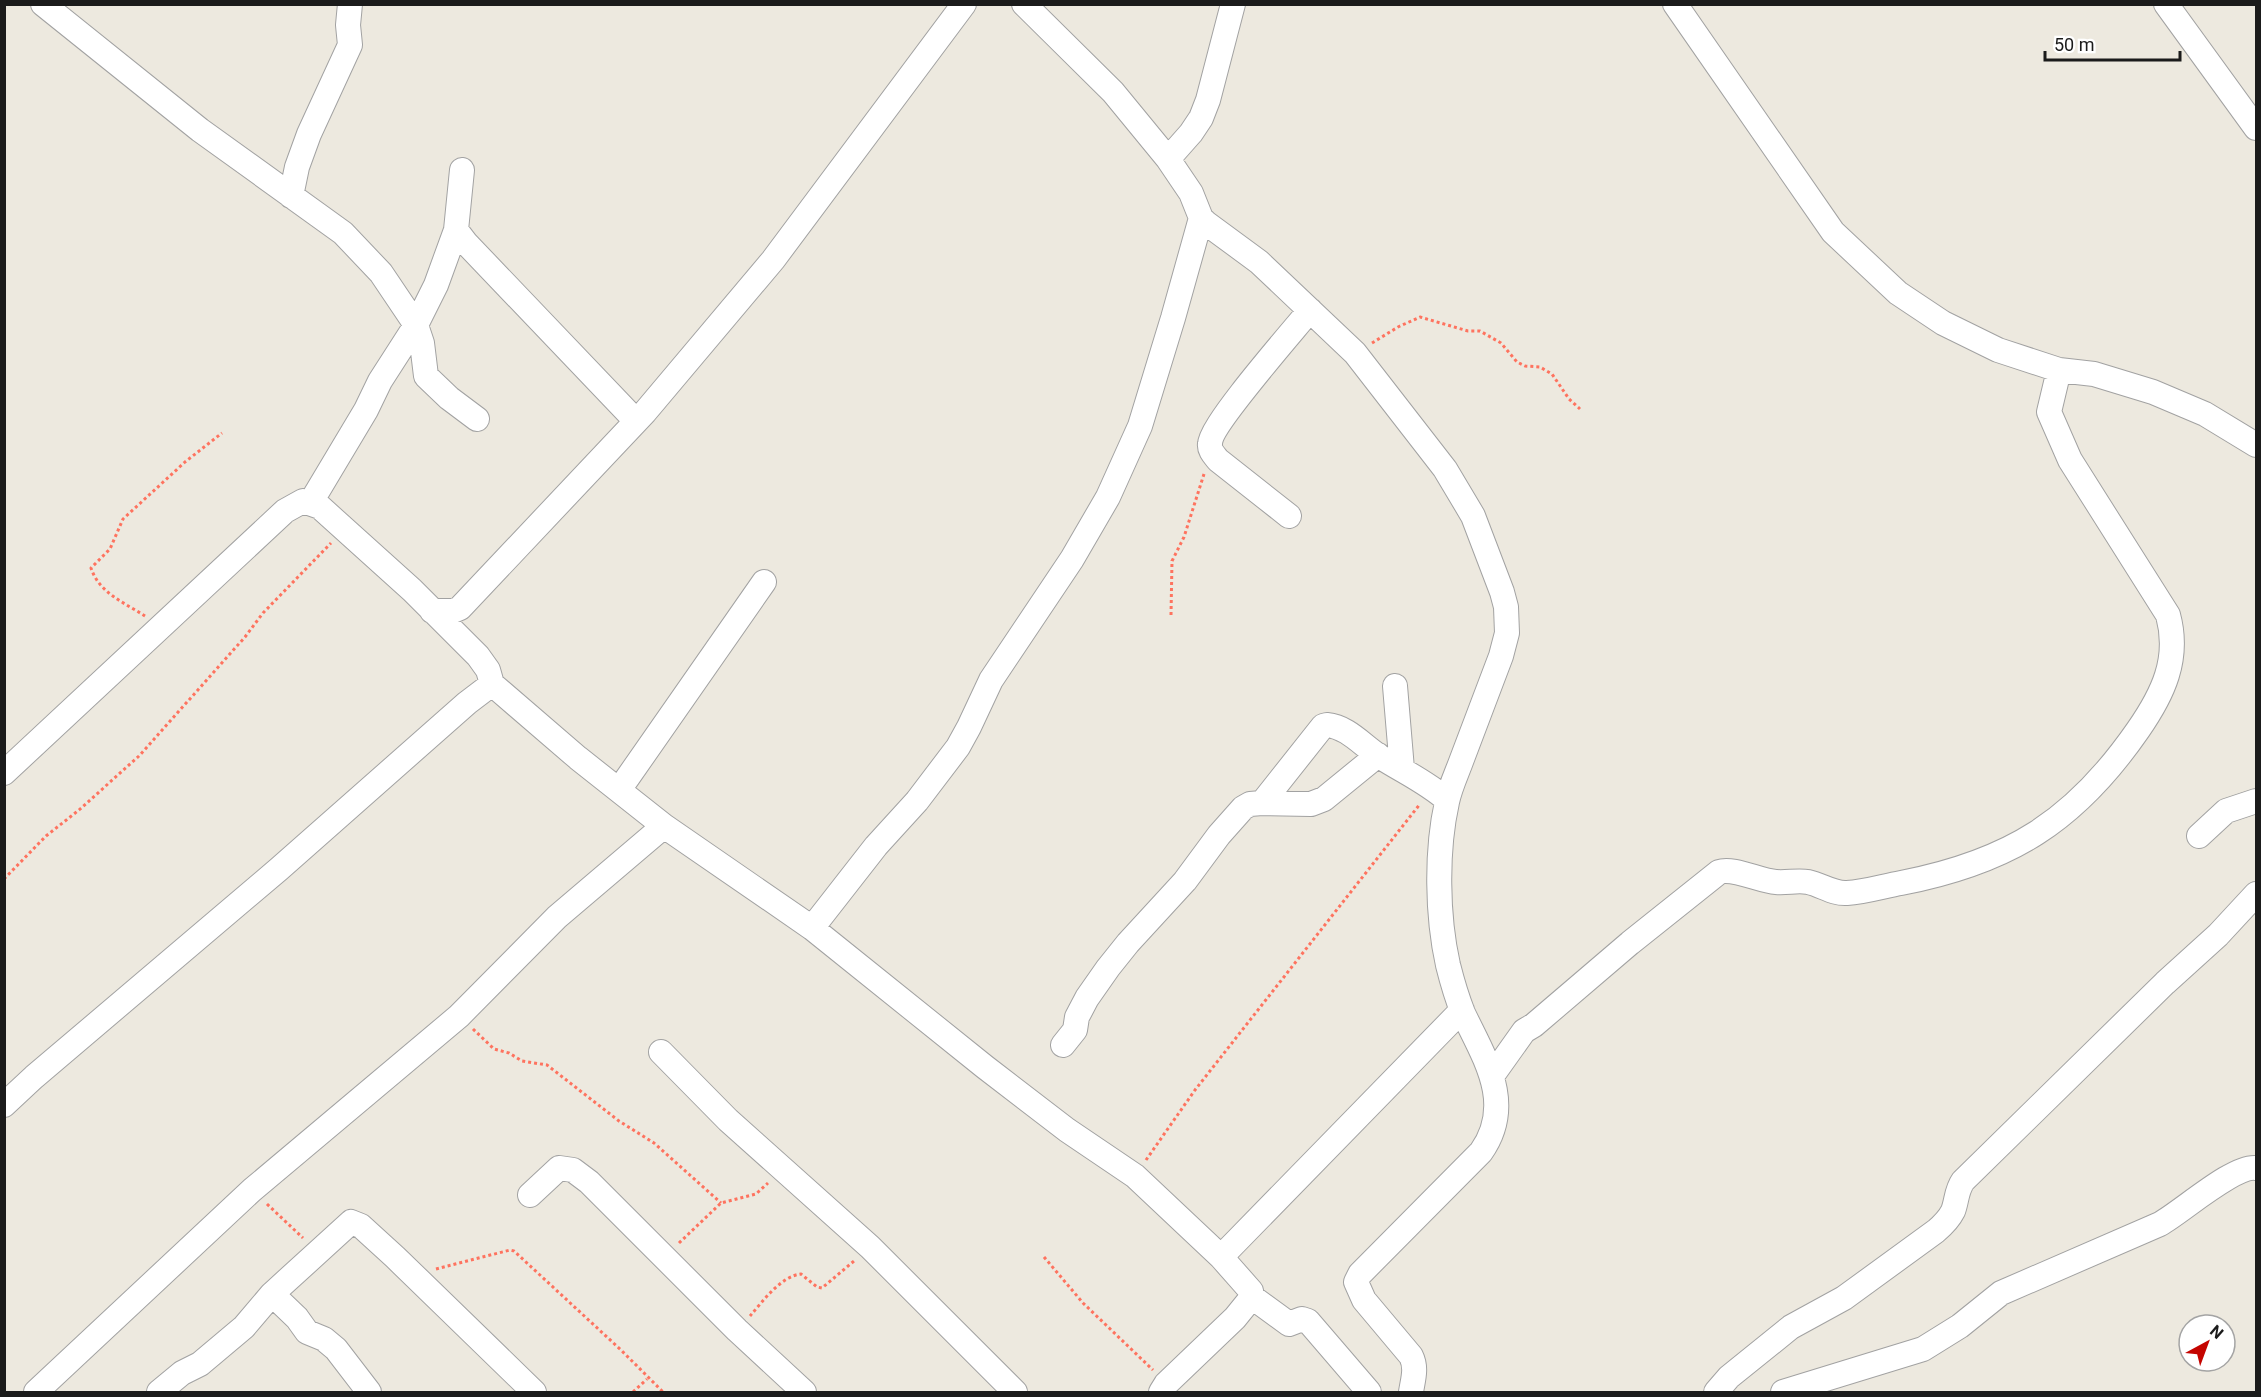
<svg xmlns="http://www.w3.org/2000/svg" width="2261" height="1397" font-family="Roboto,sans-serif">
<rect width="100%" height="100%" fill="#ede9df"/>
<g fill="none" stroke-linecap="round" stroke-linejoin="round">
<defs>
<path id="minor" d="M43,4l157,126 143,103 38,40 35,52 6,18 4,33 23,22 28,21
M1024,4l89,88 55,67 23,34 10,25 5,5 53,39 96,91 90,116 28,47 29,76 4,15 1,26 -6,23c-13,34 -26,68 -39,103 -5,14 -12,28 -15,43 -11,49 -10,114 1,163 4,16 9,33 15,48 22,46 52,91 18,139l-121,122 -4,8 8,18 47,56c6,12 2,23 0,36
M1675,4l158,228 65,61 45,30 55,27 61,20 35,4 59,18 52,22 51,31
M2166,4l90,124
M1168,159l23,-26 10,-15 7,-18 25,-96
M462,170l-6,60 10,13 170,178
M291,196l6,-29 12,-33 41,-89 -2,-20 2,-21
M311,502l55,-92 14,-29 36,-56 20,-40 20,-55
M1289,516l-71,-56c-4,-5 -9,-10 -8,-16 0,-19 84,-114 100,-134
M432,611h21l7,-3 185,-196 128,-152 191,-256
M1395,686l7,83
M4,773l281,-262 18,-10 17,6 92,83 66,66 10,14 4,14 86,74 86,68 148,102 173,139 82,63 68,46 86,81 30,34 1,6 -17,21 -69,66 -5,8
M619,790l145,-208
M1262,803l61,-77 4,-1c21,2 35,20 52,31 23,15 48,26 68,44
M2199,836l27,-25 30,-10
M812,928l64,-82 41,-45 41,-54 11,-20 22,-47 81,-121 36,-62 32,-71 33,-108 28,-100
M1063,1045l12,-15 2,-13 10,-19 21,-30 20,-25 57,-62 34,-46 24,-27 7,-4 12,-1 49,1 13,-5 54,-44
M661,1052l67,68 142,127 145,145
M1492,1076l32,-45 10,-6 96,-82 89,-71c14,-5 41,9 57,10 11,1 22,-2 32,0 14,3 25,12 39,11 18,-1 37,-7 54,-10 109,-21 174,-62 237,-153 25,-36 42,-71 30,-115l-98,-155 -21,-48 10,-42
M4,1105l30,-28 245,-208 188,-166 25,-19
M530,1195l29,-27 14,2 16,12 148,148 67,62
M1221,1257l241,-247
M272,1294l25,24 10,14 17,7 12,10 33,43
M1252,1297l37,27 13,-5 6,2 61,71
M36,1392l216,-202 207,-174 98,-99 107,-91
M159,1392l23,-19 18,-9 44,-37 28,-33 79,-72 10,4 34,31 139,135
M1716,1392l13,-15 62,-50 53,-29 92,-67c7,-6 13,-12 17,-20 4,-10 3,-20 10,-30l202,-198 53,-48 38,-41
M1783,1392l140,-43 37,-23 41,-33 159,-69c23,-13 74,-59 96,-56"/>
</defs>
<use href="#minor" stroke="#a2a2a2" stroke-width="26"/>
<path stroke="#fe735f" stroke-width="3" stroke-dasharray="3 3" stroke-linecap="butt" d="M1372,343l26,-16 22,-10 48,14h12l21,12 16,19 8,4 15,1 12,7 17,25 11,10
M1171,615l1,-54 12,-24 20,-63
M145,616c-20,-13 -46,-23 -54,-48l19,-19 13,-30 62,-57 37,-29
M4,879l42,-43 33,-26 60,-54 106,-119 18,-24 68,-70
M473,1029l21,20 15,4 13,8 25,4 72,56 35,22 67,60
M1146,1160l49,-70 225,-286
M267,1204l36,34
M679,1243l42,-40 35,-9 12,-11
M1044,1257l39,46 70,67
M436,1269l74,-19 4,1 107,99 42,42
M750,1316c13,-15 31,-40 51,-42l16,13 5,1 32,-27
M633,1392l14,-13"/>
<use href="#minor" stroke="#fff" stroke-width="24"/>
</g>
<rect width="2261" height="1397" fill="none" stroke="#1b1b1b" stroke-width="12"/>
<g transform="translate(2207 1343) rotate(41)"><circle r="28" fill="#ffffff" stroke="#a4a4a4" stroke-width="1.5"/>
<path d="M0-4.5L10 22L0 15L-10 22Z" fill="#c50500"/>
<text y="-9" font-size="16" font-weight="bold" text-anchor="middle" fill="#1b1b1b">N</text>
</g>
<path d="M2045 51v9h135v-9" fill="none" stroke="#1b1b1b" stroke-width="3"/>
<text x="2054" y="51" font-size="18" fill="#1b1b1b" stroke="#ffffff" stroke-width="4.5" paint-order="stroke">50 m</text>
</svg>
